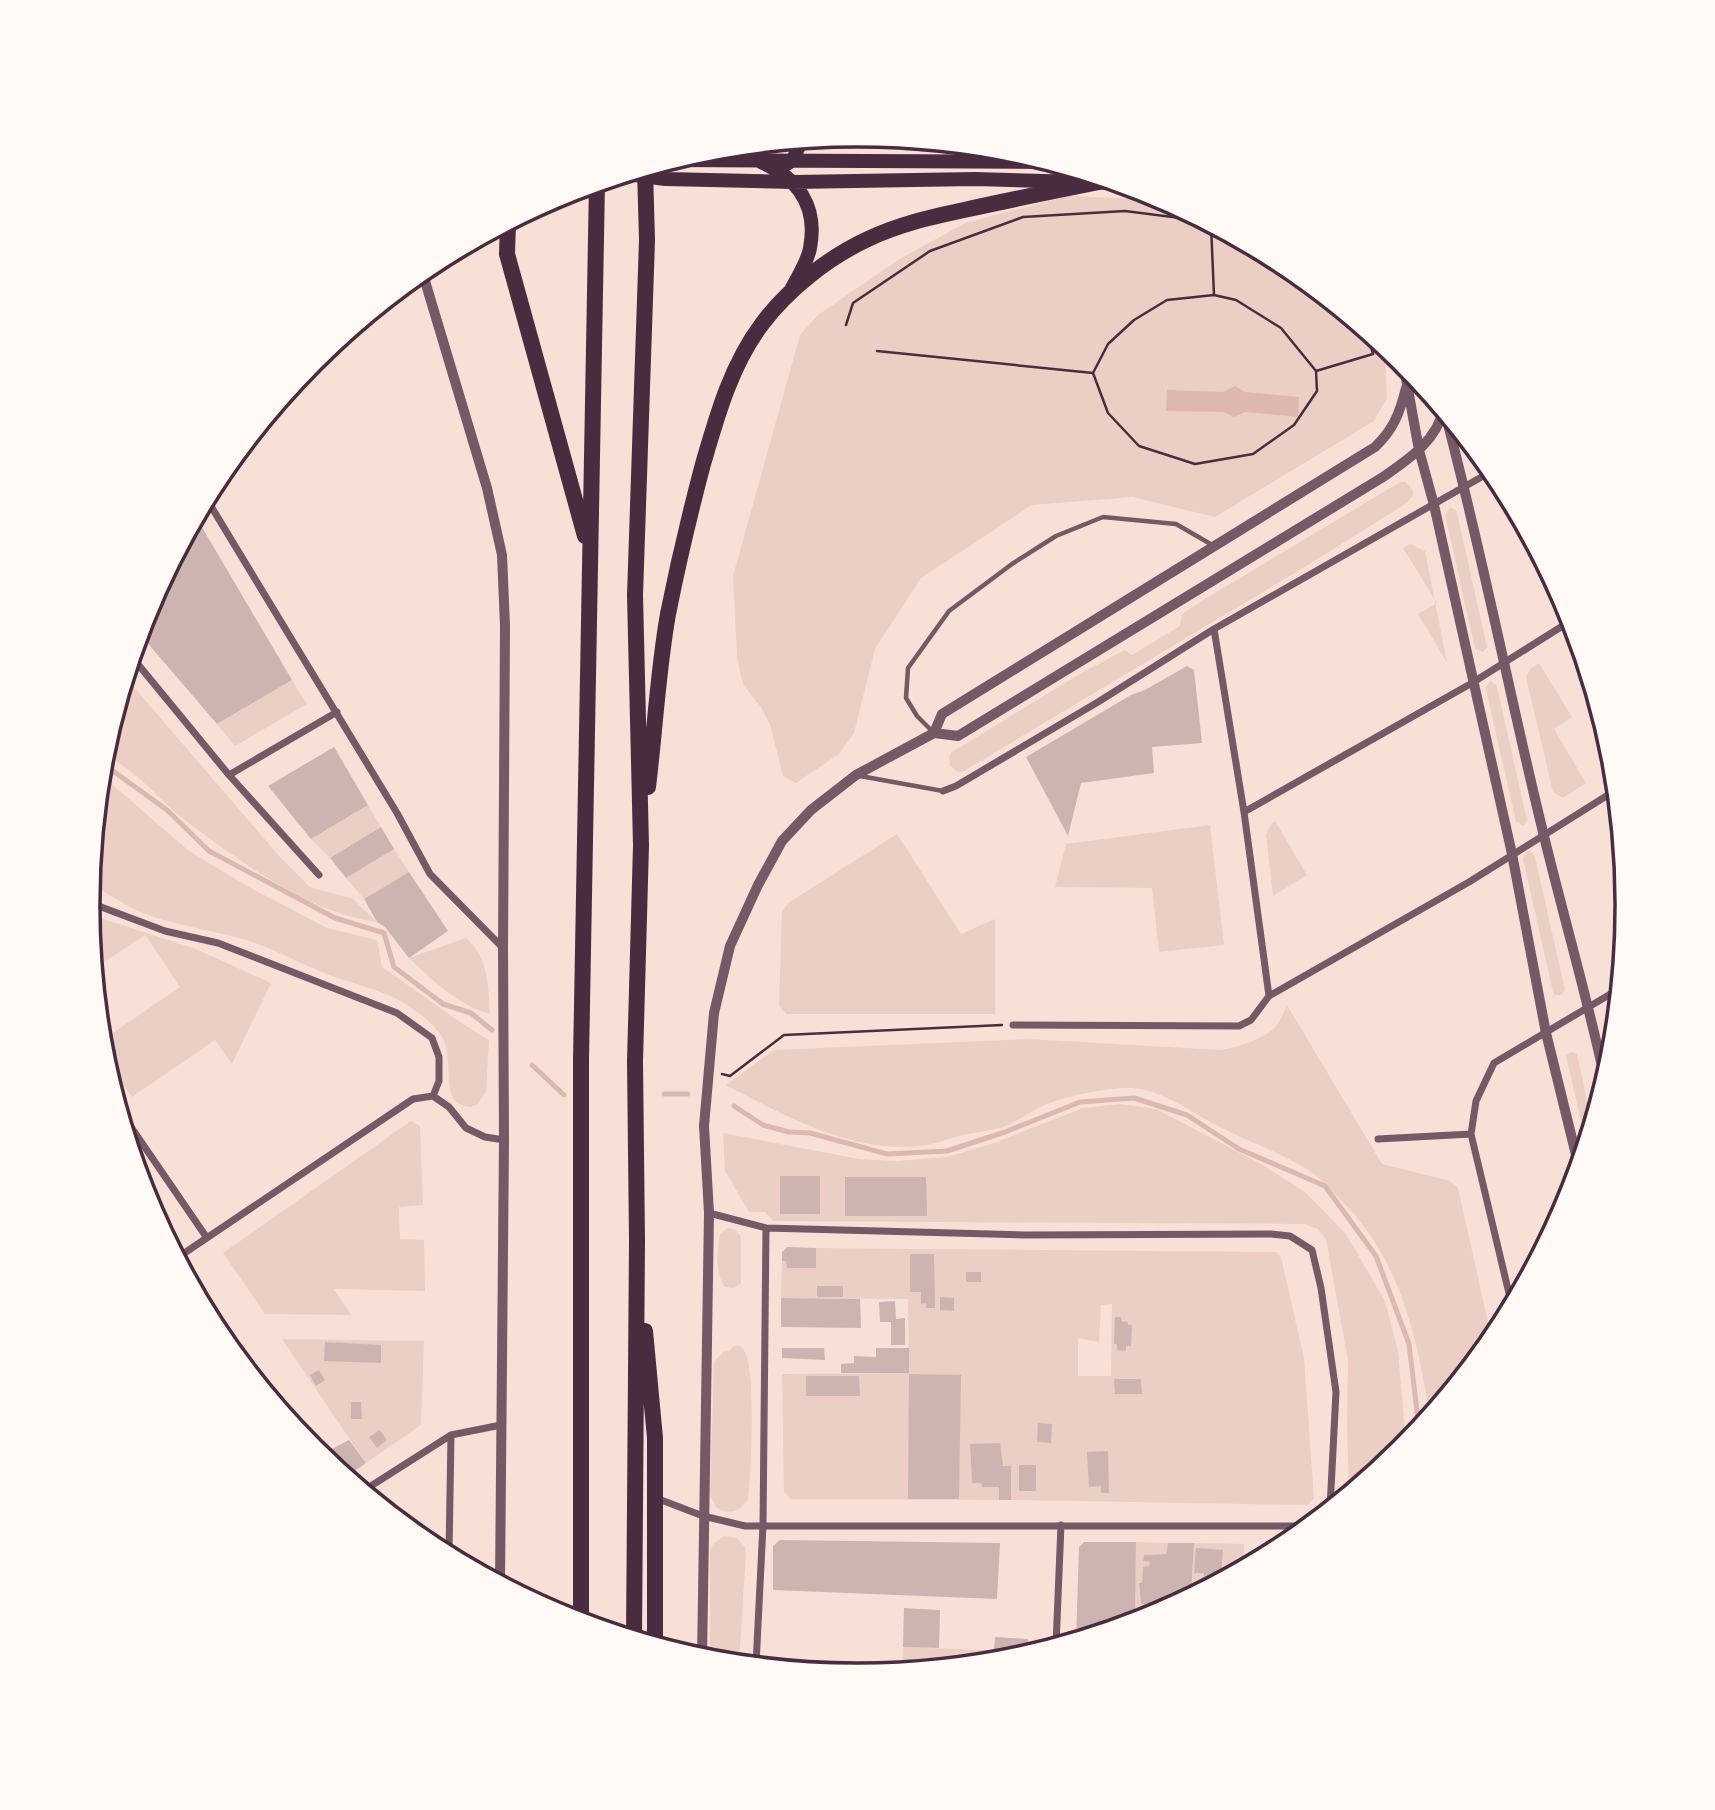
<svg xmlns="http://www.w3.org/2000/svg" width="1715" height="1810" font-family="'PT Sans Narrow',sans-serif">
<rect width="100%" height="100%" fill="#f7e1d7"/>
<path fill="#ebcfc5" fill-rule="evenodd" d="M1068,196l97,4 121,65 93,77 6,20 2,36 -13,23 -159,96 -82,-20 -101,8 -111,73 -46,71 -21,84 -15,21 -43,29 -13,-7 -13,-52 -9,-17 -18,-22 -6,-28 -4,-81 67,-241 18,-20 80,-55 67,-37z
M1400,482h6l7,8v5l-6,8 -104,65 -339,203 -6,1 -8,-6 -1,-10 3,-4 131,-80 42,-22 7,5 48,-29 2,-12 21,-14z
M1450,508l6,2 1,3 30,134 -4,5 -8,-3 -30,-134z
M1410,544l15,7 22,112 -29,-49 19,-11 -34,-55z
M1539,663l33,54 -18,12 32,54 -23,15 -10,-6 -27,-115 4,-8z
M126,678l154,179 30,30 43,12 24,23c-69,-9 -142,-64 -196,-105 -14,-11 -26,-25 -39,-36 -12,-11 -26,-20 -39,-29z
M292,680l15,24 -72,42 -18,-22z
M1490,681l6,3 1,3 30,133 -3,6 -8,-4 -30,-133v-3z
M100,774l89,77 58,35 80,42 50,12 5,27c36,24 69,51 107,73l-3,51 -8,13 -7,3c-34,-1 -15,-47 -29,-70 -11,-18 -35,-33 -54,-42 -19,-8 -41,-13 -61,-21 -26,-10 -51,-24 -78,-33 -35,-11 -80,-16 -113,-31 -16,-8 -31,-18 -46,-26z
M368,805l13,22 -51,31 -19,-19z
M1275,821l32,54 -34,21 -7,-61 5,-11z
M1210,825l14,120 -65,7 -7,-64 -97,-1 11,-43z
M897,834l64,100 34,-15v95h-209l-7,-8 3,-94 6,-9z
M394,849l15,23 -45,27 -18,-21z
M1528,851h3l4,6 30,133 -4,5h-6l-2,-3 -30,-133 2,-6z
M88,914l108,35 75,34 -39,81 -17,-24 -83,57 -30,-43 -1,-13 79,-54 -35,-52 -51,34z
M466,938c23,19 22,48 24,76 -31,-8 -58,-34 -81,-56z
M1287,1005l95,159 68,17 8,7 34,152 -62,76c-14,-83 -30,-159 -93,-220 -7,-7 -15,-16 -23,-22 -28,-19 -60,-30 -90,-45 -30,-14 -61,-41 -96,-41 -24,0 -61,8 -83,17 -14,6 -28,17 -42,22 -14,4 -28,6 -42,8 -10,3 -20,7 -30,9 -72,14 -144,-27 -205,-59l48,-35 254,-11 193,11c18,-4 43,-10 56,-25 4,-6 7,-14 10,-20z
M1571,1052l6,2 15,69 -6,21 -19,-84 -1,-4z
M1120,1104l36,5 105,55 43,27 42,43 39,67 13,50 8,93 -57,49 -2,-70 1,-62 -22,-122 -8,-10 -14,-5 -531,-3 -8,-9h-16l-24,-41 -2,-38 136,26 37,2 51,-4 47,-14 89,-35z
M411,1121l9,5 3,79 -24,2 1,32 24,1 1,51 -91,-2 17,26 -86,-1 -42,-61z
M145,1178l25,40v10l-6,4 -18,-33 -5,-18z
M727,1228l9,2 5,7v46l-7,5 -9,-1c-10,-12 -8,-37 -5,-53z
M816,1248l460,4 5,5 23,101 10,140 -6,7 -297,-5v-34h-8l-33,-21 2,37 9,1 1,4h17v13l-208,-1 -7,-7 -2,-118 127,-1 -1,-74 -127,-1 1,-37h4l1,7h29zM1112,1304l-1,72h-33v-38l21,4 2,-37z
M282,1339l142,2 -3,84 -55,38z
M734,1346c4,0 6,-1 9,3 14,15 8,126 5,150 -8,13 -19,17 -32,8l-6,-12 4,-133 9,-10 6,-1z
M724,1536l13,2 8,9 1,6 -7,110 -29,-3v-109l3,-7z
M1136,1542l32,1 -2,11 -22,1 -1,6 7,1 -1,4 -6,1 -1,16 -3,1 2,19h22l1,5h-8v6l-21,8z
M1194,1543l50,1v23l-53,28z
M903,1647l125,5v2l-21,6 -105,11z"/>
<path fill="#dcb8b0" d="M1235,386l10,6 54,5 -1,20 -53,-5 -11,5 -10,-5 -58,-1 1,-21 56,2z"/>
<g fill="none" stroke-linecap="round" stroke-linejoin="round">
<path stroke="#dcb8b0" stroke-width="5" d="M102,763l65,47 42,41 126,67 49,15 10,34 49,37 28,9 21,17
M532,1065l32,30
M664,1094h24
M734,1106l29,19 26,7 21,1 77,21 60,-3 58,-19 75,-30 54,-4 53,17 52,34 86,37 51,70 33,88 10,84"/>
</g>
<path fill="#ccb4b1" d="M196,517l96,163 -75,44 -78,-91 7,-23z
M1187,666l7,4 8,73 -50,4 2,26 -73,10 -13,53 -42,-79 105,-62 14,-5z
M334,747l34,58 -57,34 -43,-53z
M381,827l13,22 -48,29 -16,-20z
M409,872l39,59 -39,27 -24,-31 -8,-5 -13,-23z
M780,1176h40v38h-40z
M845,1177h81l1,39h-82z
M787,1247l29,1v20h-29l-1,-7h-4v-9z
M910,1254h24l1,54h-9v-5l-5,1v-12h-11z
M966,1272h15v10h-15z
M817,1286h26v11h-26z
M940,1297l14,1v13l-14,-1z
M781,1298l79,1 1,29 -80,-1z
M895,1301l1,18 9,-1v27h-14v-23h-11l-1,-20z
M1115,1317h6v4l7,1v3h4l-1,21h-5v5l-9,-1v-6h-3z
M325,1342l56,3v18l-57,-2z
M782,1348h42l1,12 -43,-2z
M876,1348h33v25h-68v-9l13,-1v-7l22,1z
M319,1370l6,10 -9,6 -6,-11z
M909,1374l52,1 -2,124h-51z
M806,1376h53l1,20h-54z
M1114,1379h27l1,15h-27z
M351,1402h10l1,17h-11z
M1038,1423l14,1 -1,19 -14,-1z
M380,1430l7,10 -10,8 -8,-11z
M349,1440l17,23 -20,14 -31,-26 11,-6 4,5z
M1000,1443l3,23h8v34h-12v-13h-17l-1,-4h-9l-2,-39z
M1108,1451l1,42h-8v-7l-12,1 -2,-35z
M1019,1465h17v26h-17z
M780,1540l220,3 -3,56 -224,-9v-44z
M1084,1542h52l-1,80 -59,18 3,-93z
M1168,1543h26l-3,52 -35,19v-6h8l-1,-5 -22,1 -2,-21h3l1,-16 6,-1 1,-4 -7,-1 1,-6 22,-1z
M1196,1548l27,2 -2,25 -4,-1v6h-13v-7h-10z
M904,1608l36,2 -1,38 -36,-1z
M995,1637l33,2v13l-34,-1z"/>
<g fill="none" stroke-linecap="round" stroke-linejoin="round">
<path stroke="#4a2c40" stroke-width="2.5" d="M1211,225l3,70
M846,325l7,-22 77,-52 93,-34 102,-6 79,10
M877,351l216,22
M1316,371l1,20 -23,34 -41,29 -58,10 -56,-18 -31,-33 -15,-40 15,-29 26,-24 33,-20 47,-5 22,5 45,28 35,43 57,-17 -6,-22
M722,1074l8,2 54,-41 218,-10"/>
<path stroke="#755966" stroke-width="4.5" d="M933,732l-16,-16 -11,-18 2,-30 41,-57 63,-47 44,-28 47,-19 73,7 38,22
M860,776l83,15"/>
<path stroke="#755966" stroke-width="7" d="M206,498l191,315 33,61 73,74
M1214,629l30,183 25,184
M132,657l97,118 90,100
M229,775l108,-63
M943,791l13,-5 142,-84 116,-73 278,-158
M1244,812l228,-129 100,-63
M88,902l77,29 53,12 179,70 35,25 7,19v24l-6,15
M1013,1025l226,1 12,-6 18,-24 200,-114 147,-92
M118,1108l89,130
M1378,1139l93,-5
M709,1213l57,15 260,7 245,-1 19,2 22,14 9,38 15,104 -6,116
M177,1258l236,-159 20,-3 16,11 17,21 19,9 19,3
M1512,1306l-41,-172 5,-33 18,-38 125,-74
M363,1491l88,-56 50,-10
M656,1498l47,18 42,10h564
M449,1555l2,-120
M1056,1645l5,-120
M756,1665l7,-140 3,-297"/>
<path stroke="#755966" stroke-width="10" d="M422,271l65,217 15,67 3,71 -2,322 1,192 -4,443
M1403,362l16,88 15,55 78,349 34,179 33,134
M1445,413c37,139 64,280 98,419 20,83 44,164 62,248
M934,733l24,3 425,-259c24,-17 54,-36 60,-67
M934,733l8,-19 433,-267c19,-18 25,-35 31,-59
M702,1659l7,-446 -5,-87 10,-113 16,-67 28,-61 24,-44 29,-31 45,-35 78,-42"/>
<path stroke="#4a2c40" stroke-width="14" d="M673,160l376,2
M761,162c37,16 57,44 49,86 -2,13 -12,28 -18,40
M787,164l6,-4 8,-19
M628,174l37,5 129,3 181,-3 140,4"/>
<path stroke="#4a2c40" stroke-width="16" d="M508,223l-1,31 78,282
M648,787c7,-57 10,-117 20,-173 10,-50 22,-101 35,-150 14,-48 28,-99 59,-140 26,-35 67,-67 106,-85 31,-15 64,-22 96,-29 45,-10 90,-19 135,-28
M645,1331l10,107v206
M581,1622v-562l16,-877
M634,1638l3,-397 -2,-180 6,-216 -6,-250 12,-355 -2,-71"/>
</g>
<path d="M0 0H1715V1810H0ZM857 147H858A757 757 0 0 1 1615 904V906A757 757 0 0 1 858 1663H857A757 757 0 0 1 100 906V904A757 757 0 0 1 857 147Z" fill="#fffaf5" fill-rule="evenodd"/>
<path fill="none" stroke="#4a2c40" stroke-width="3.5" d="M857 147H858A757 757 0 0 1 1615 904V906A757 757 0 0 1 858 1663H857A757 757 0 0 1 100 906V904A757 757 0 0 1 857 147Z"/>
</svg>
